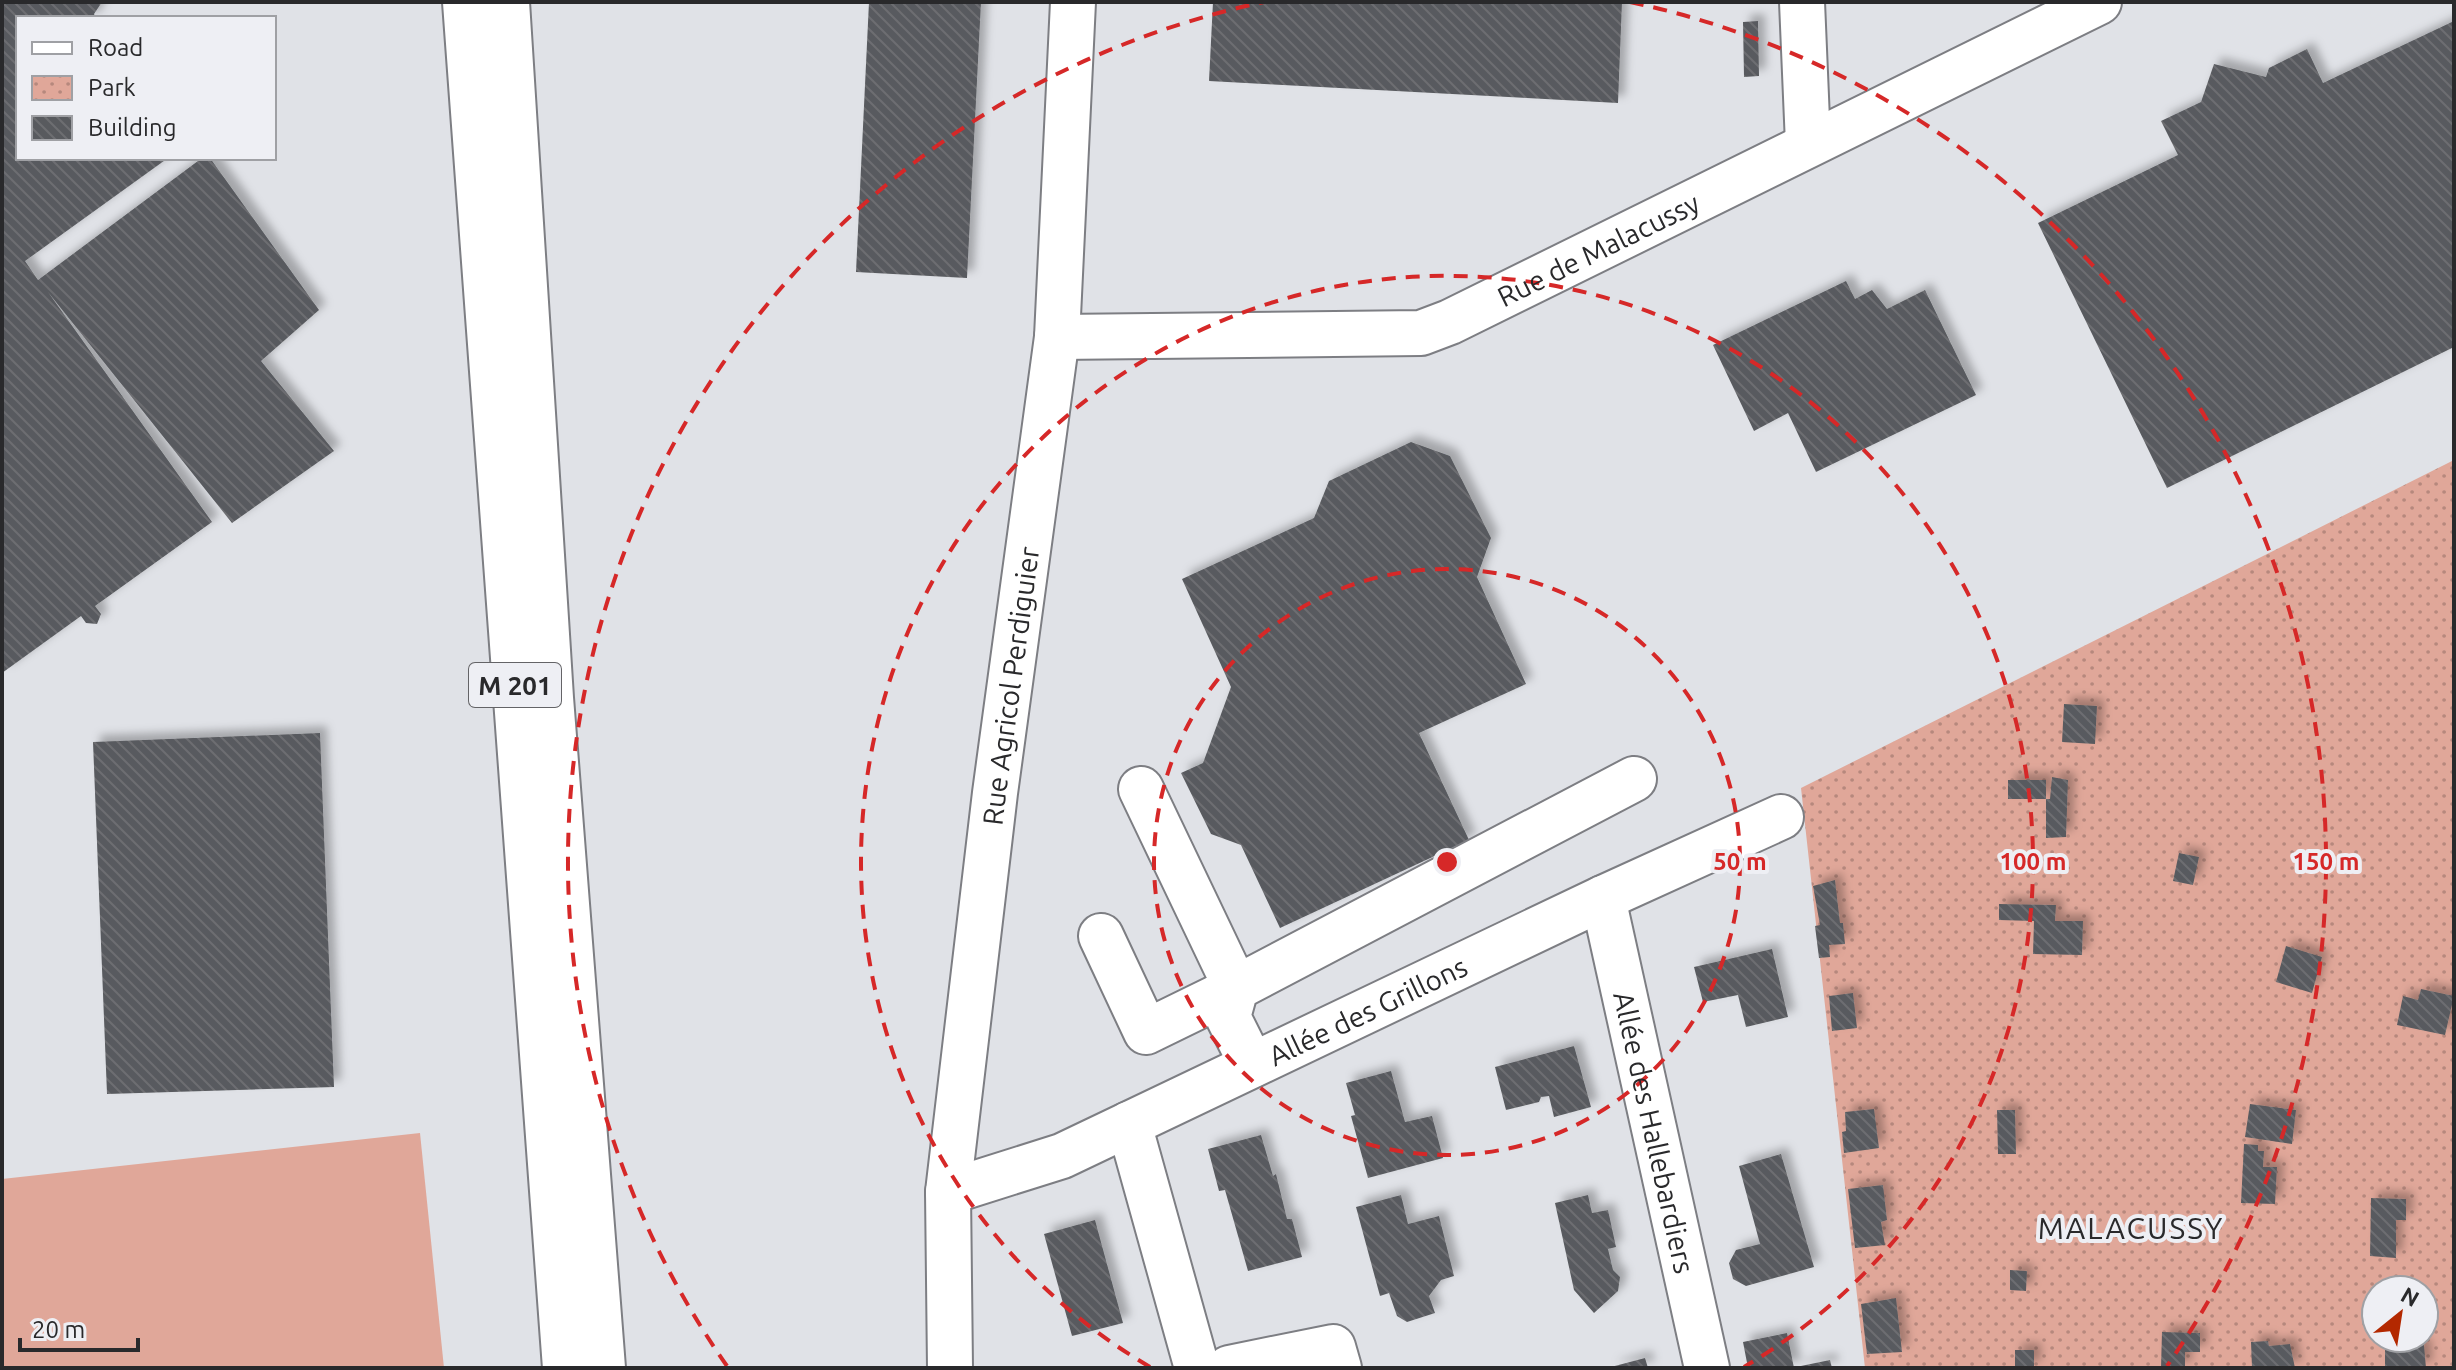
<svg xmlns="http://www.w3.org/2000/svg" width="2456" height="1370" font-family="Ubuntu,sans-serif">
<defs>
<pattern id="park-dots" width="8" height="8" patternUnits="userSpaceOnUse" patternTransform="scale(2)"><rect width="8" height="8" fill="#e0a799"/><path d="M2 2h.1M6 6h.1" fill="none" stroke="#b6887d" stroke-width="1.8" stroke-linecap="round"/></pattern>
<pattern id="building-back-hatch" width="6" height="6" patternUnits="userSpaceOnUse" patternTransform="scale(2)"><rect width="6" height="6" fill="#585a5e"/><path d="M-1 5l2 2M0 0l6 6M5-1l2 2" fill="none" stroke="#6d6e71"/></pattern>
<filter id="shadow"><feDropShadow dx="7" dy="-7" stdDeviation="4" flood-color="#0004"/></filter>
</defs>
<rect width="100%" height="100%" fill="#e0e2e7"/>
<path fill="#e0a799" d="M420,1133l24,235h-442v-189z"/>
<path fill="url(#park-dots)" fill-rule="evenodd" d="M2454,460v908h-589l-64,-580zM2376,1290h48v48h-48z"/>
<path fill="url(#building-back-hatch)" filter="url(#shadow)" d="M2,2h100l-8,12 2,4h-78v140h150l-143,103 13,19 164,-122h8l109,152 -58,51 73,90 -102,72 -184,-231 164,230 -117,84 6,8 -4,10 -11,-1 -5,-7 -79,57z
M869,2h112l-14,276 -111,-6z
M1213,2h409l-4,101 -409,-22z
M1758,21l1,55 -15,1 -1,-55z
M2454,21v326l-287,141 -129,-265 140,-68 -17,-34 40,-19 13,-38 52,13 3,-9 38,-19 16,34z
M1846,281l9,18 17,-9 15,19 38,-19 51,105 -160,77 -28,-59 -34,18 -41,-86z
M1411,442l39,14 41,82 -14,39 49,107 -107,49 50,107 -189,88 -39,-83 -30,-11 -30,-61 22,-10 28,-76 -49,-108 132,-61 15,-37z
M2064,704l33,2 -2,38 -33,-2z
M320,733l14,354 -227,7 -14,-352z
M2052,777l16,3 -2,57 -20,1v-39h-38v-19h38v19h4z
M2179,853l20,4 -6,28 -20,-4z
M1835,880l5,43h3l2,21 -16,1 1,12 -11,1 -4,-32 5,-1 -7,-39z
M1999,904l57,1 -1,16h28l-1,34 -49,-1 1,-33 -35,-1z
M2286,946l36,11 -10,36 -36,-11z
M1772,949l16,68 -42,10 -8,-32 -35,7 -9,-35z
M2421,989l33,7 -9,39 -48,-10 6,-29 15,4z
M1853,993l4,35 -25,3 -3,-35z
M1574,1046l17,61 -37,10 -5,-21 -8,1 -2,5 -33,8 -11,-43z
M1391,1071l14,51 27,-6 11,42 -75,20 -17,-62 4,-1 -9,-32z
M2250,1104l46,6 -4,34 -47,-7z
M1874,1109l5,39 -35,5 -2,-21 4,-1 -1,-19z
M1997,1110h18l1,44h-18z
M1261,1135l12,41 3,-2 11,45h5l10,38 -54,14 -23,-81 -6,1 -11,-42z
M2244,1144l14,1v6h6l-1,16h14l-2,37 -34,-1z
M1781,1154l33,113 -68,19 -13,-7 -4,-16 7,-13 24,-6 -21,-78z
M1883,1185l4,35 -6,2 4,23 -30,3 -7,-59z
M1401,1195l7,29 31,-8 15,60 -13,4 -12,16 6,17 -28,9 -10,-6 -8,-23 -9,3 -24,-89z
M1588,1195l4,18 16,-3 8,37 -8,2 5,21 7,7 -2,14 -24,22 -20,-23 -19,-87z
M2371,1198l35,1v21h-10v38l-26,-2z
M1095,1220l28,103 -51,13 -28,-102z
M2010,1270l17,1 -1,20 -16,-1z
M1896,1298l6,54 -35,2 -6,-50z
M2162,1332l38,1v19h-15v16h-24z
M1787,1333l7,35h-46l-5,-26z
M2268,1341l1,5 21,-2 5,24h-43l-1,-26z
M2424,1345l2,23h-41v-20z
M2015,1350h19v18h-19z
M1645,1358l3,10h-37v-1z
M1830,1360l2,8h-35l-1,-1z"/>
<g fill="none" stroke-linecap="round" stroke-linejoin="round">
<defs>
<g id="minor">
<path d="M1802,2l6,142"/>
<path id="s1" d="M1057,337l364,-4 29,-11 649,-320"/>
<path id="s2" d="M1603,898l104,470"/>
<path d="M1101,936l45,96 90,-44 -95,-199"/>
<path d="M1252,1065l-24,-48 8,-29 398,-209"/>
<path d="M1129,1124l68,244"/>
<path id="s3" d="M948,1192l114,-36 541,-258 178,-81"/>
<path id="s4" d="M950,1368l-2,-176 47,-399 62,-456 16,-335"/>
<path d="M1229,1368l104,-21 6,21"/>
</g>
<path id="highway" d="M465,2l100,1366
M507,2l44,696 52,670"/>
</defs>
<use href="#minor" stroke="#7d7e83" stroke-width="48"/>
<use href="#highway" stroke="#7d7e83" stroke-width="48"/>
<use href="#minor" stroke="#fff" stroke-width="44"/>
<use href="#highway" stroke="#fff" stroke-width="44"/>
</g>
<g fill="none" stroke="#d62828" stroke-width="4" stroke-dasharray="14 10">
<circle cx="1447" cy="862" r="293"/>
<path d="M1150 1367A586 586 0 1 1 1744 1367"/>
<path d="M727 1366A879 879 0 0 1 1264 2M1630 2A879 879 0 0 1 2167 1366"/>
</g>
<g text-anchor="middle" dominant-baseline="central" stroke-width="8" stroke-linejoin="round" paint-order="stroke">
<rect fill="#eeeff4" stroke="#646467" stroke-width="2" x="469" y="663" width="92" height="44" rx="6"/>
<g font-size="26" font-weight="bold" fill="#29292b">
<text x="515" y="685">M 201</text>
</g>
<g font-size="28" fill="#29292b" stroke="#eeeff4">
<text stroke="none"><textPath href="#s1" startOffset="560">Rue de Malacussy</textPath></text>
<text stroke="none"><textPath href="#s4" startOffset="686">Rue Agricol Perdiguier</textPath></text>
<text stroke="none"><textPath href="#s3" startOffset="458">Allée des Grillons</textPath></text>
<text stroke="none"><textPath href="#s2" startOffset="240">Allée des Hallebardiers</textPath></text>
</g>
<g font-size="30" letter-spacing="2" fill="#29292b" stroke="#eeeff4">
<text x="2131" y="1228">MALACUSSY</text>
</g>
</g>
<circle cx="1447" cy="862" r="12" fill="#d62828" stroke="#eeeff4" stroke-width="4"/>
<g font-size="24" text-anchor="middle" font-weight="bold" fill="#d62828" stroke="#eeeff4" stroke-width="8" stroke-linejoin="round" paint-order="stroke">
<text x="1740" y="870">50 m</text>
<text x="2033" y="870">100 m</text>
<text x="2326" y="870">150 m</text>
</g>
<rect width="2456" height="1370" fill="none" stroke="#29292b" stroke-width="8"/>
<rect x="16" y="16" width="260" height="144" fill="#eeeff4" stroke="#9fa0a4" stroke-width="2"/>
<rect x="32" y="42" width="40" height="12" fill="#ffffff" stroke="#9fa0a4" stroke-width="2"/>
<text x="88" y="56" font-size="24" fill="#29292b">Road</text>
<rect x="32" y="76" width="40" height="24" fill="url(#park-dots)" stroke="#9fa0a4" stroke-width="2"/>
<text x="88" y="96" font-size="24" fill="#29292b">Park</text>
<rect x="32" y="116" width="40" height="24" fill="url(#building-back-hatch)" stroke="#9fa0a4" stroke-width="2"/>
<text x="88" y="136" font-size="24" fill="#29292b">Building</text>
<g transform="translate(2400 1314) rotate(30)"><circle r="38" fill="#eeeff4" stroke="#9fa0a4" stroke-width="2"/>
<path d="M0-6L14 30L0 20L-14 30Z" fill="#b32800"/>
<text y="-12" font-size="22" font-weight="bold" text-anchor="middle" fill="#29292b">N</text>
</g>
<path d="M20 1338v12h118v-12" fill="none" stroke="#29292b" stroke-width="4"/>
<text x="32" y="1338" font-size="24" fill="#29292b" stroke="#eeeff4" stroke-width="6" paint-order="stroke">20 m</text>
</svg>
